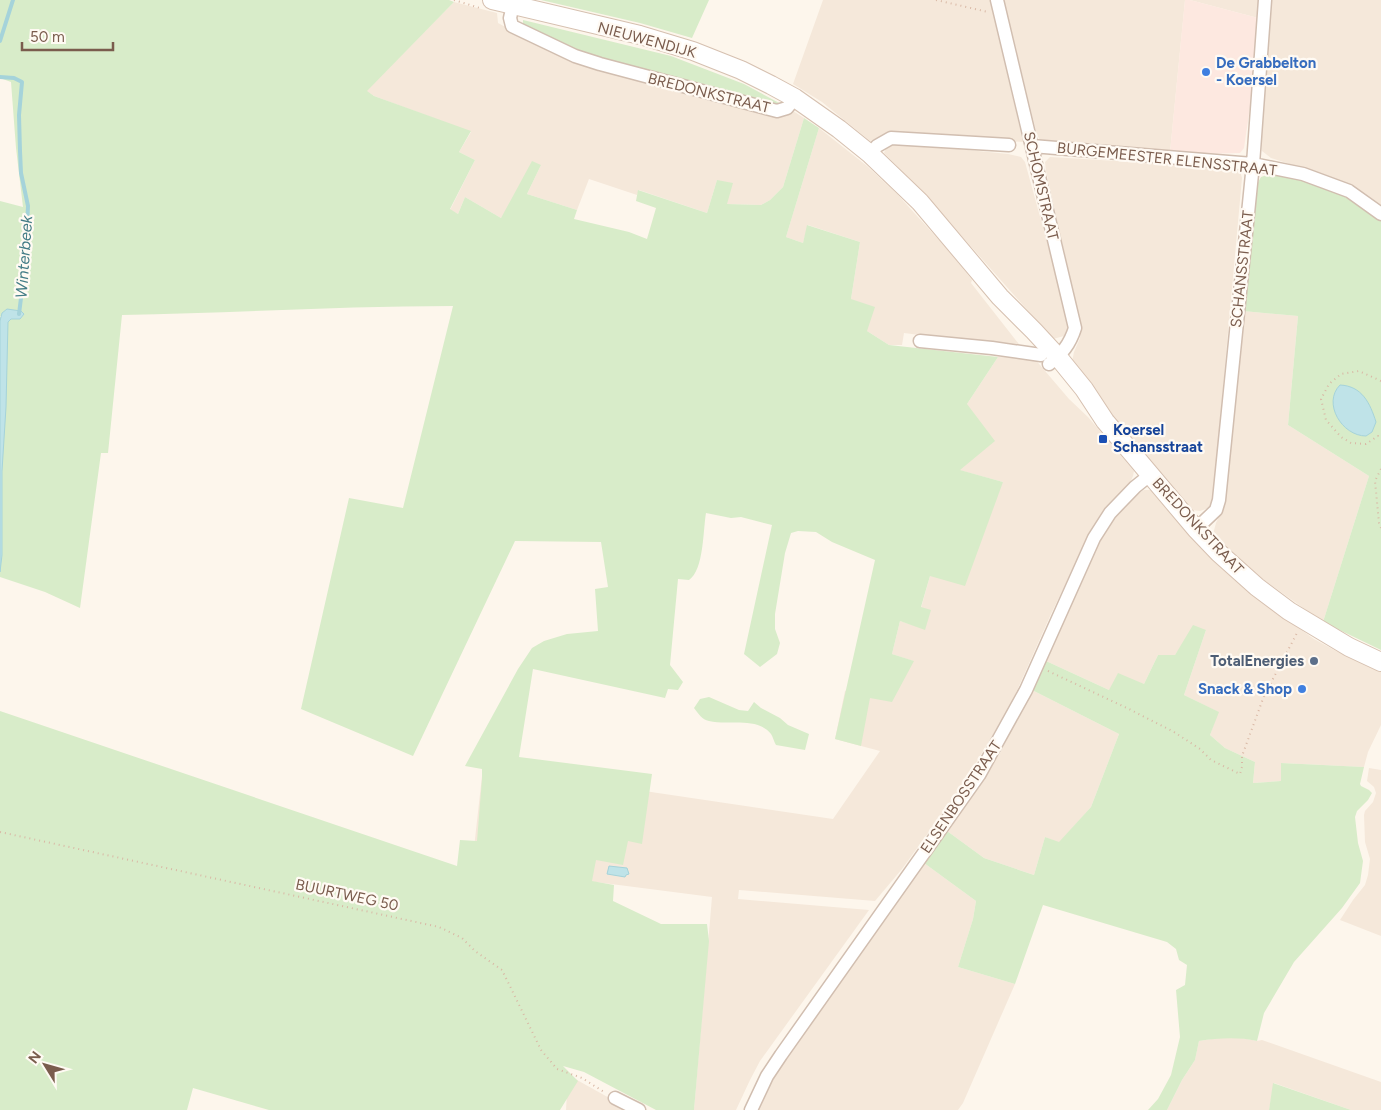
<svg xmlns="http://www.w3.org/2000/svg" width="1381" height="1110" font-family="Figtree,sans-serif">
<rect width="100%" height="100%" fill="#fdf6ec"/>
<path fill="#f5e8da" d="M823,0h167l33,142 -132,-9 -21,8 -48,-39 -29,-18z
M1004,0h181l-15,152 -130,-12 -3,-5z
M1190,0h69l-1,18z
M1270,0h111v205l-29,-18 -28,-12 -53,-17 -9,-7 -1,-7z
M454,2l43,11 1,10 13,7 282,81 11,7 -21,69 -13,13 -9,5 -34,-1 -10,-24 -10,33 -68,-23 -2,5 -48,-16 -12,31 -50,-16 14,-29 -40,53 -36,-21 -7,17 -8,-4 25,-50 -16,-8 12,-20 -97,-36 -8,-5z
M819,128l48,38 30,28 52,57 23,29 -1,3 51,65 -118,-15 -2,12h-13l-22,-14 -16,-32 9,-57 -52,-17 -5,18 -17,-6z
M898,143l110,11 13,3 4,5 44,160v6l-5,8 -11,3 -134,-151 -35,-35 3,-7z
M1050,157l184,11 6,3 2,7 -29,320 -3,8 -4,3 -6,2 -8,-1 -88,-104 -32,-44 2,-10 6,-14 1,-13 -35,-154 -1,-9z
M1243,311l55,5 -10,109 81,51 -46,146 -66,-47 -44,-41 3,-11 8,-17z
M998,357l36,1 35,41 19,18 46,54 -1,5 -3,7 -24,26 -15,22 -40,83 -40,90 -48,81 -61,84 -27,32 -136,-11 -1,9 131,11 -109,151 -10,19 -14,30h-42l18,-213 -240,-31 11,-99 350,52 47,-68 -45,-12 10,-48 68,-30 -21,-7 8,-33 25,8 -4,-21 9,-32 73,-94 -44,-12 8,-66z
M1144,490h7l51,59 56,50 56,40 22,12 45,21v53l-13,27 -4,15 -83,-4v18l-28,2 2,-21 -30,-14 -15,-13 8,-23 -34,-17 22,-65 -24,15 -7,10h-17l-14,29 -35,6 -63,-29 55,-122 15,-23 18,-20z
M1032,690l87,44 -28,73 -32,36 -14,-6 -11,38 -50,-17 -37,-27 52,-76z
M1369,768l12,2v166l-41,-16 13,-20 12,-15 3,-10 2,-16 -5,-17 -1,-27 1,-4 8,-9 3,-9 -2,-6 -7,-6z
M924,863l52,38 -3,18 -15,48 57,17 -52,119 -5,7h-201l10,-20 31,-52z
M1218,1038h24l15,3 5,-1 119,42v28h-30l-77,-27 -5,27h-102l15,-30 13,-20 4,-19z
M568,1075l45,25 20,10h-67z"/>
<path fill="#fde8e0" d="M1185,0h5l68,18 -8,89 -6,41 -4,5 -37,1 -33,-2z"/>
<path fill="#d8ecc9" d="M0,0h449l5,2 -87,89 7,5 97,35 -12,21 16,8 -25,49 8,5 7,-17 36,21 31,-57 9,4 -14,29 50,16 -3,9 55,13 18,7 9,-31 -20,-7 2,-11 69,23 10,-33 16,3 -6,21 34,1 9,-5 13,-13 21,-69 15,10 -33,109 17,6 4,-18 53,17 -9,57 24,8 -8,24 22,14 109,12 -31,47 28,37 -35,29 43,12 -38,104 -35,-10 -9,31 10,3 -6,20 -25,-9 -8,33 22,7 -22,41 -22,-4 -9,48 -26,-7 40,-179 -43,-18 -16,-10 -18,-1 -7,2 -6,20 -10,61v15l5,14 -3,11 -17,13 -16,-13 28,-129 -31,-8 -10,1 -25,-5c-3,17 -2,57 -17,67l-11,-1 -8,86 13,17 -5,8 -10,-1 -3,9 -132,-29 -14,88 133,17 -10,70 -14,-3 -5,24 -27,-5 -4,21 22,4 -1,16 48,23h46l2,17 -15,169h-38l-72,-38 -21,-6 15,15 -18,29h-291l-76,-22 -6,22h-187v-399l457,155 3,-26 17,1 5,-62v-10l-17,-3 53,-97 14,-21 12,-7 23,-7 31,-3 -3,-42 13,-2 -7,-45 -86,-1 -102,215 -112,-47 48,-211 54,10 50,-202c-110,0 -220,7 -331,9l-14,138h-7l-21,155 -35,-16 -45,-15v-260h2l-2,-1v-115l23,6 -7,-59 -5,-66 -11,-4z
M541,0h168l-17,38 -52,-15z
M523,20l148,36 73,28 37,20 -4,2 -191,-50 -63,-32z
M1270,174c10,2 21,3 31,5 30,7 55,24 80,41v430l-58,-28 46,-146 -81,-51 10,-109 -55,-5 14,-127 4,-7z
M1193,625l13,5 -22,65 35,17 -9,23 15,13 30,14 -2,21 28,-2v-18l83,4 -4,17 1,2 8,4 3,3 -4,7 -11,11 -2,6 3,26 5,18 -3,22 -18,25 -48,54 -30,51 -7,28c-19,-4 -38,-3 -58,0l-4,19 -13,20 -15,30h-19l10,-11 13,-24 9,-38 -4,-47 9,-5 2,-20 -8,-5 -3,-11 -9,-7 -124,-37 -28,79 -57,-17 15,-48 3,-18 -52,-38 23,-32 37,27 50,17 11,-38 14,5 32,-35 28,-73 -87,-44 14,-29 63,29 9,-17 26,11 14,-29h17z
M709,697l30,13 9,1 6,-9 7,6 19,10 8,7 21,9 -4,16 -29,-5c-2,-3 -3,-8 -5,-11 -14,-18 -44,-8 -62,-13 -7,-1 -11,-8 -15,-13l6,-9z
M1273,1083l78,27h-82z"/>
<path fill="#bfe3e8" stroke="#a5d3da" d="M7,309l14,2 3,3 -4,5h-9l-3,3 -2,85 -4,64v84l-2,17v-251l2,-8z
M1340,385c22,1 30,18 36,37l-4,10 -6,4c-24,0 -44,-33 -26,-51z
M609,866l18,2 2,6 -3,1 -1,2 -18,-3z"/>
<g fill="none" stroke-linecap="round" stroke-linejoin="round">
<path stroke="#a5d3da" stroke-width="4" d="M0,41l13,-41
M0,77l14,1 8,4 -3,33 1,36 1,22 7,33 -3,60 -6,48"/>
<defs>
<path id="street" d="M997,0l78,328c-5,16 -13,26 -26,36
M513,5l-3,13 2,8 63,30 25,8 177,47 10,-3 8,-10
M1032,146l221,18 50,10 46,17 32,23
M870,154l7,-8 14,-8 118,7
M920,341l72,7 49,7
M1196,529l20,-19 3,-10 34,-336 12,-164
M615,1098l24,12
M751,1110l16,-34 14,-21 198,-280 47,-85 68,-152 16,-25 25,-26 15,-12"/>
<path id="secondary" d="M492,0l148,35 53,16 48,19 30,15 24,13 44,31 31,25 50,48 80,95 34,34 24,26 26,32 21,32 91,108 23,24 38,34 32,24 60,36 32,15"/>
</defs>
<use href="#street" stroke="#d1beb0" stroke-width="15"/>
<use href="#secondary" stroke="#d6c0b0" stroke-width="20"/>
<path stroke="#d9b8a5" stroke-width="2" stroke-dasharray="1 4" stroke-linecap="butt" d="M454,0l26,8
M936,0l52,12
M1381,381l-22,-10 -18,3 -12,10 -8,15 5,21 15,17 10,6 15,1 12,-8 3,2
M1381,469l-6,12 4,42 2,5
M1048,671l81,38 45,23 26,17 11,11 29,14 2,-7v-11l22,-60 33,-63
M0,832l439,95 23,11 13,13 27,19 39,80 16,19 25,9 22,14"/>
<use href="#street" stroke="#fff" stroke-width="12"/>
<use href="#secondary" stroke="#fff" stroke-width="18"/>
</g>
<g fill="#3f7fe0" stroke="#fffaf3" stroke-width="2">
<circle cx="1206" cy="72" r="5"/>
<circle cx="1302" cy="689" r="5"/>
</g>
<rect fill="#1a4fb4" stroke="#fffaf3" stroke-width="2" x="1098" y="434" width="10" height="10" rx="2.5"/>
<circle fill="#5c6f8a" stroke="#fffaf3" stroke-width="2" cx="1314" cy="661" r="5"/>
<g text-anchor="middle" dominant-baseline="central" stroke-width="4.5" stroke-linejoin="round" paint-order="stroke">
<g font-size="15" fill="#7a5c4d" stroke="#fffaf3">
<text transform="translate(647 40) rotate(15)">NIEUWENDIJK</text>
<text transform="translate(709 93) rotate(14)">BREDONKSTRAAT</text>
<text transform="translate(1167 159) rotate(6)">BURGEMEESTER ELENSSTRAAT</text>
<text transform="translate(1041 186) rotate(77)">SCHOMSTRAAT</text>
<text transform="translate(1242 269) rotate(-84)">SCHANSSTRAAT</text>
<text transform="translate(1198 526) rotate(47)">BREDONKSTRAAT</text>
<text transform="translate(961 797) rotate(-56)">ELSENBOSSTRAAT</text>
<text transform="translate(347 895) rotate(12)">BUURTWEG 50</text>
</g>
<g font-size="15" font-weight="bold" fill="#366cbe" stroke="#fffaf3" text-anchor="start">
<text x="1216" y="63">De Grabbelton<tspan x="1216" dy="17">- Koersel</tspan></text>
<text x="1292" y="689" text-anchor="end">Snack &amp; Shop</text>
</g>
<g font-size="15" font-weight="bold" fill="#164399" stroke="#fffaf3" text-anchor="start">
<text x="1113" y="430">Koersel<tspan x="1113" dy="17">Schansstraat</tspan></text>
</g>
<g font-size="15" font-weight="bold" fill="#4e5e75" stroke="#fffaf3" text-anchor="end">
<text x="1304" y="661">TotalEnergies</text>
</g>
<g font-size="16" font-style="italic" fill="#437c86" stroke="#fffaf3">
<text transform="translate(24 257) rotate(-86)">Winterbeek</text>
</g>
</g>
<g transform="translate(45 1065) rotate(307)" stroke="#fffaf3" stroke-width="4" paint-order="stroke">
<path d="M0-4L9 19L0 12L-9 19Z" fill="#7a5c4d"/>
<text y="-8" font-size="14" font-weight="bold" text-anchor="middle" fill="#7a5c4d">N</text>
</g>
<path d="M22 42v8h91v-8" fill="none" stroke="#7a5c4d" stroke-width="2.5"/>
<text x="30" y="42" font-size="15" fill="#7a5c4d" stroke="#fffaf3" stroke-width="4" paint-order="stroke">50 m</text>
</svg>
